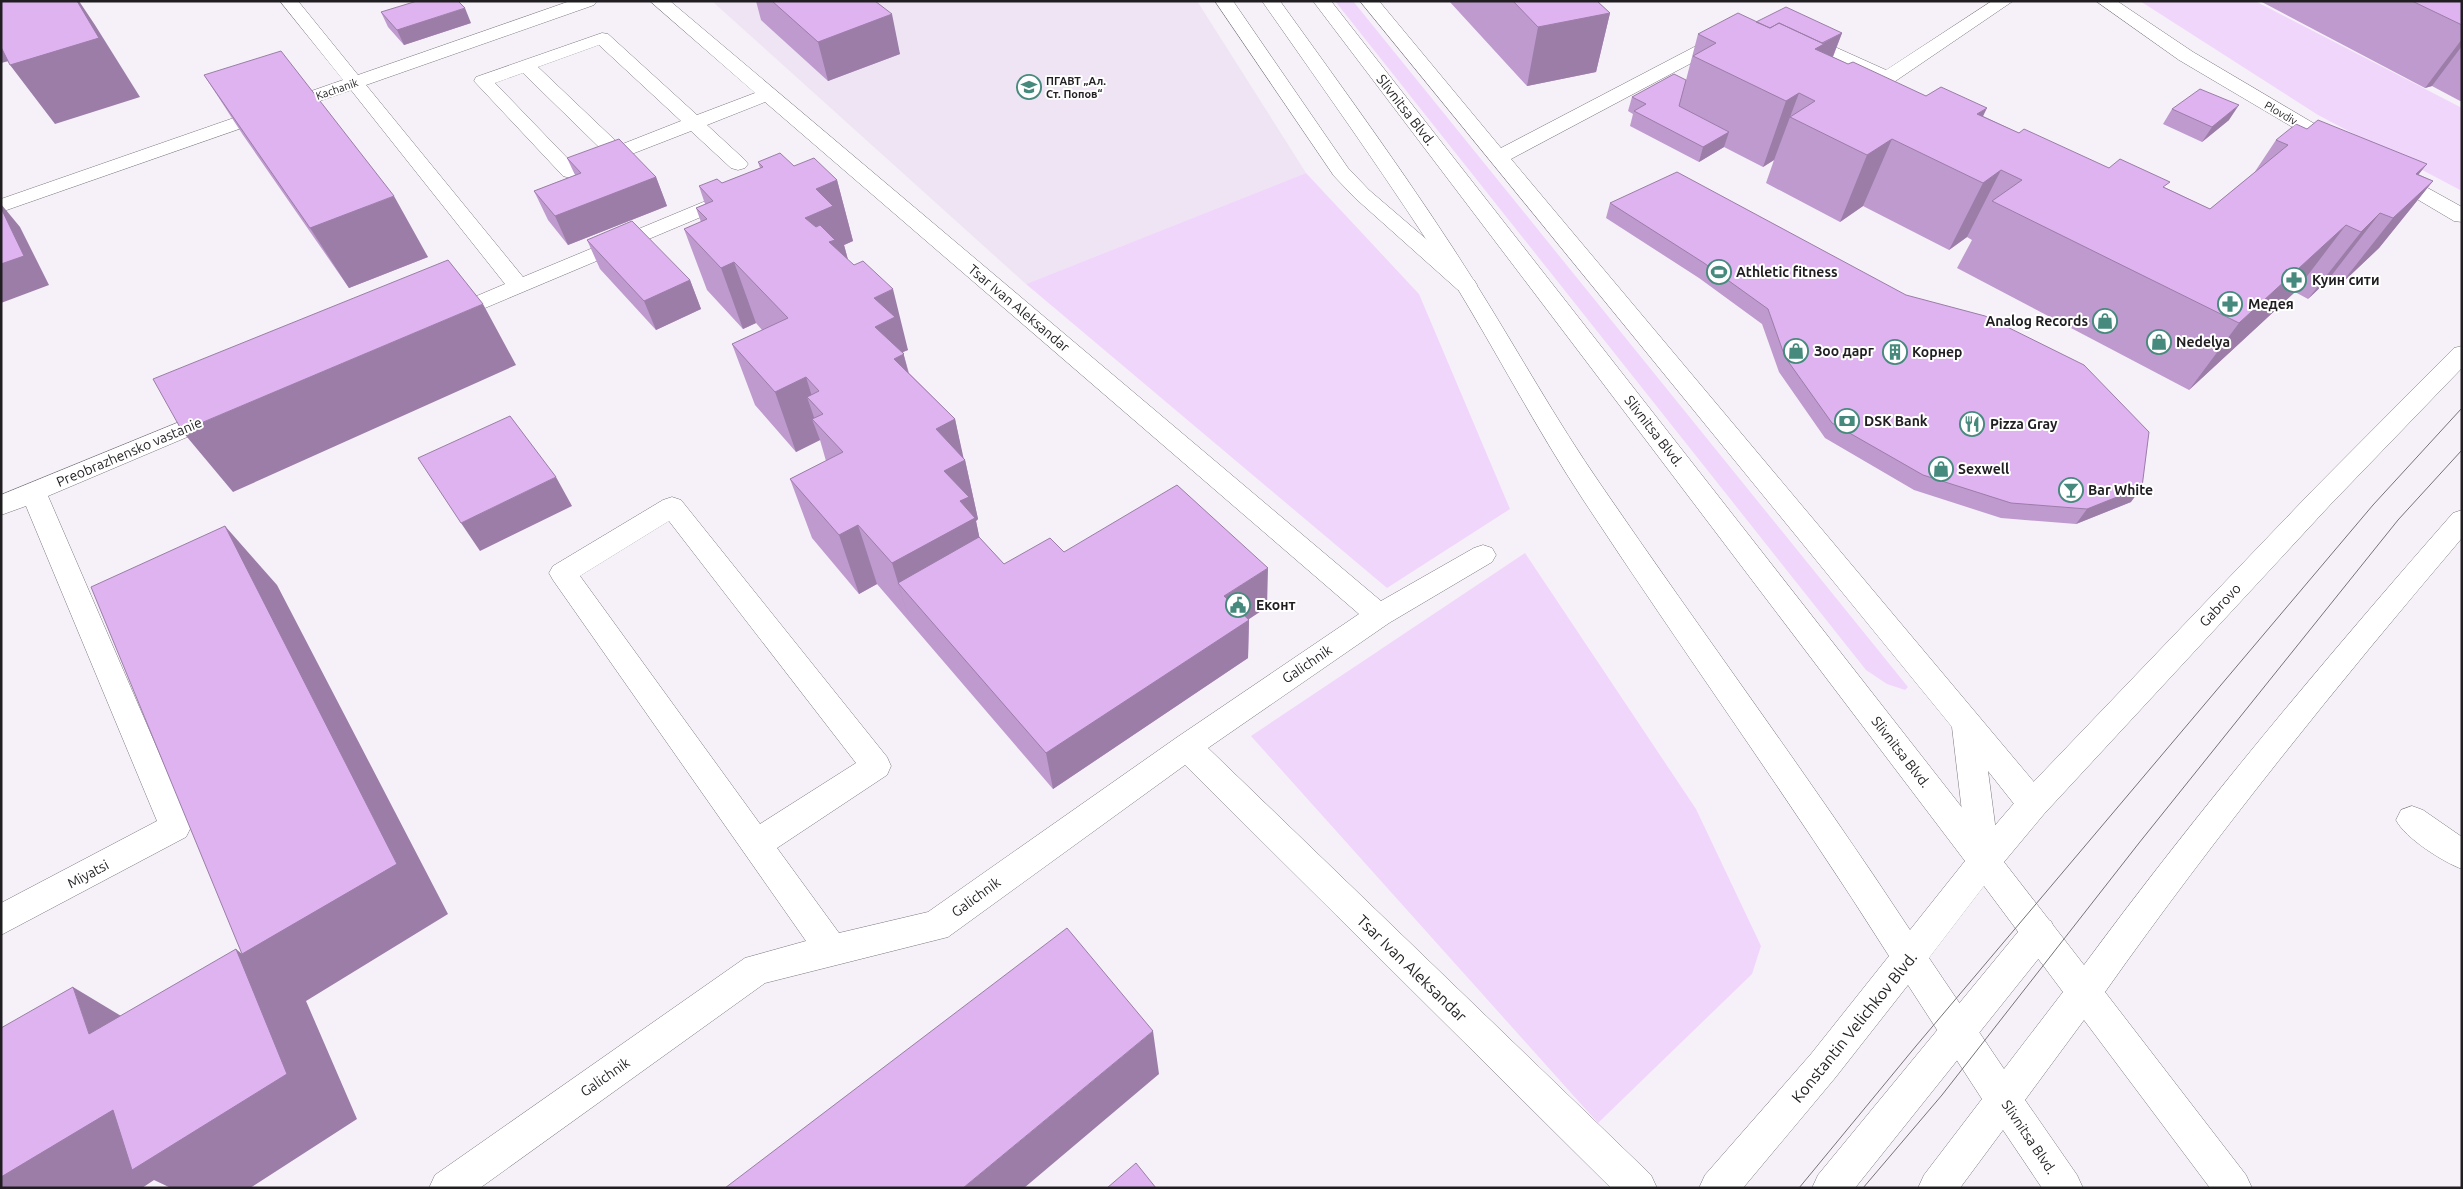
<svg xmlns="http://www.w3.org/2000/svg" width="2463" height="1189" font-family="Ubuntu,sans-serif">
<rect width="100%" height="100%" fill="#f6f0f8"/>
<path fill="#eee4f3" d="M712,1h485l109,172 -280,111z"/>
<path fill="#f1d6fc" d="M1335,1h18l555,686 -3,3 -18,-6 -21,-14z
M2140,1h115l207,107v83l-144,-76z
M1306,173l113,121 91,215 -123,79 -361,-304z
M1525,553l171,256 65,137 -9,28 -154,149 -347,-387z"/>
<g fill="none" stroke-linecap="round" stroke-linejoin="round">
<defs>
<path id="minor" d="M280,1h18l60,74 212,-74h27l-3,4 -228,80 157,192 202,-84 7,-2 7,2 3,4 -3,4 -292,123 -8,-2 -3,-5 3,-5 66,-28 -154,-194 -350,122v-13l342,-119z
M650,1h20l711,600 93,-53 9,-3 9,3 4,7 -4,7 -103,61 -181,125 443,427 6,13h-46l-426,-423 -237,172 -183,46 -285,205h-51l6,-13 310,-217 61,-17 -253,-361 -4,-7 4,-7 110,-66 9,-3 9,3 206,257 4,9 -4,9 -110,73 62,85 89,-21 248,-174 183,-124 -594,-512 -58,23 38,35 3,4 -3,4 -7,2 -7,-2 -40,-37 -121,47 -7,-2 -89,-95 2,-4 126,-44 6,1 89,81 58,-22zM599,45l82,76 -61,24 -82,-78zM523,73l81,79 -31,12 -78,-81zM669,521l187,242 -96,61 -180,-248z
M1215,1h18l115,167 21,22 105,90 3,5 -3,5 -8,2 -8,-2 -103,-92 -21,-22z
M1360,1h19l122,147 218,-114h12l3,4 -3,4 -220,117 533,635 4,10 -4,10 -11,4 -11,-4 -34,-43 12,91 -5,10 -11,4 -11,-4 -5,-10 -16,-135z
M1992,1h21l-119,81 -7,2 -93,-42 -3,-4 3,-4h12l80,36z
M2096,1h21l76,51 154,91 3,4 -3,4 -7,2 -7,-2 -154,-91z
M2390,169l7,2 65,36v15l-8,-1 -71,-42 -3,-4 3,-4z
M216,407l9,2 3,6 -3,6 -177,75 143,331 -5,10 -185,98v-32l156,-82 -131,-315 -25,9v-20z
M2412,806l11,4 39,27v32c-19,-7 -57,-31 -66,-49l5,-10z
M2039,917l12,4 5,11 -5,11 -196,245h-43l6,-13 209,-254z"/>
<path id="major" d="M1262,1h18c67,93 135,186 196,283 42,67 80,136 125,201 102,149 210,294 309,445l55,-69 -652,-860h18l654,836 37,-43 290,-303 142,-143 8,-2v22l-132,137 -286,309 -40,48 80,103c115,-156 241,-306 369,-452l9,-3v28c-125,147 -246,297 -357,454l141,183 6,13h-42l-126,-168 -59,80 52,75 6,13h-41l-39,-58 -43,58h-42l6,-13 58,-76 -74,-114 -73,93 -92,110h-44l6,-13 106,-121 78,-98c-98,-155 -206,-304 -307,-458 -46,-70 -85,-145 -129,-217 -60,-95 -126,-187 -191,-280zM1984,886l79,106 -59,77 -75,-111z"/>
</defs>
<use href="#minor" stroke="#7d787f" stroke-width="1"/>
<use href="#major" stroke="#7d787f" stroke-width="1"/>
<use href="#minor" fill="#fff" fill-rule="evenodd"/>
<use href="#major" fill="#fff" fill-rule="evenodd"/>
<path stroke="#767378" stroke-width="1" d="M1799,1188l117,-142 457,-541 89,-97
M1863,1188l79,-93 197,-252 259,-323 64,-70"/>
</g>
<path fill="#bf9ace" d="M756,1h118l26,53 -72,27 -67,-61z
M1449,1h148l13,12 -14,59 -69,14z
M2260,1h202v101l-30,-16 -7,2z
M381,12l90,11 -67,22 -16,-18z
M1756,22l86,11 -9,24 15,7 78,32 57,20 36,17 90,35 57,20 44,21 44,-36 22,-33 31,-11 120,35 -9,10 15,7 -54,67 -39,37 -12,-5 -20,19 -13,-7 -106,98 -232,-122 15,-28 -5,-3 -18,13 -86,-44 -23,16 -74,-39 8,-23 -11,7 -39,-20 -25,15 -69,-36 3,-12 -5,-3 4,-14 54,-17 12,-46z
M204,75l224,182 -79,31 -106,-153z
M2172,109l57,11 -27,22 -39,-18z
M567,158l89,19 11,29 -99,39 -20,-25 -14,-29 41,-16z
M758,162l36,4 43,14 16,61 -9,4 4,15 60,90 -5,2 6,21 46,46 8,39 2,2 13,59 -2,2 3,16 25,27 60,-12 203,55 -18,12 -1,39 -195,131 -176,-205 -18,10 -47,-56 -22,-59 36,-18 -6,-21 -24,12 -41,-47 -23,-61 30,-14 -6,-7 -13,6 -36,-39 -23,-61 17,-7 -5,-14 9,-4 -6,-18 23,-3 38,-15z
M1610,203l521,299 -55,22 -75,-6 -87,-28 -89,-52 -46,-66 -17,-48 -63,-46 -93,-60z
M587,240l103,40 11,29 -45,21 -56,-61z"/>
<path fill="#9b7da8" d="M77,1h2l16,24 45,72 -85,27 -45,-59z
M465,8l6,15 -67,22 -7,-15z
M1610,13l-14,59 -69,14 11,-59z
M892,14l8,40 -72,27 -10,-39z
M1,32l20,26 -20,5z
M1842,33l-11,28 -37,-2z
M2462,39v7l-30,40 -7,2z
M1799,93l-25,67 -11,7 23,-66z
M2239,105l-10,15 -27,22 10,-15z
M1987,108l-30,62 20,-56z
M1729,132l-5,15 -25,15 4,-15z
M1892,139l-29,67 -23,16 27,-67z
M2427,164l-41,51 30,-41z
M2001,170l-34,67 -18,13 34,-67z
M656,177l11,29 -99,39 -13,-29z
M837,180l16,61 -9,4 6,22 -45,-49 11,-29z
M2433,181l-54,67 -39,37 53,-67z
M394,196l34,61 -79,31 -39,-60z
M1,204l19,23 29,58 -48,18z
M2380,213l-52,67 -20,19 53,-67z
M2346,225l-51,67 -106,98 50,-67z
M734,262l22,61 -13,6 -22,-61z
M690,280l11,29 -45,21 -12,-29z
M893,289l15,61 -5,2 16,63 -44,-88 -1,-29z
M483,304l33,61 -283,127 -51,-61z
M806,377l9,29 -8,-9 9,26 -4,-4 8,21 -24,12 -21,-60z
M955,419l9,41h1l13,59 -2,2 12,56 -90,6 12,39 -18,-59 44,-134z
M556,477l16,29 -92,45 -19,-28z
M2142,487l-11,15 -55,22 11,-15z
M858,525l19,59 -18,10 -20,-59z
M225,526l52,59 171,329 -142,87 51,118 -107,69h-79l-17,-8 -12,8h-141v-11l235,-228 6,5z
M1268,568l-1,39 -42,28 -1,-39z
M1249,620l-1,38 -195,131 -7,-36z
M73,987l83,50 -67,-3z
M1153,1031l6,43 -135,114h-61z"/>
<path fill="#deb3f0" stroke="#9b7da8" d="M1,1h76l22,37 -89,27 -9,-18z
M417,1h41l7,7 -68,22 -16,-18z
M772,1h103l17,13 -74,28z
M1513,1h84l13,12 -72,14z
M2412,1h50v24z
M1786,7l56,26 -20,10 -43,-20 -9,5 -14,-6z
M1738,13l32,15 9,-5 45,21 -9,5 33,15 5,-2 73,34 15,-9 46,21 -10,6 42,19 5,-4 85,39 11,-9 50,23 -7,5 47,22 78,-64 -12,-5 20,-16 11,5 11,-9 109,44 -11,10 17,7 -40,37 -13,-5 -19,19 -15,-7 -107,98 -247,-122 30,-21 -21,-10 -18,13 -91,-44 -25,16 -77,-38 25,-16 -16,-8 -13,8 -93,-45 23,-13 -18,-9z
M281,51l113,145 -84,32 -106,-153z
M1674,74l12,6 -7,26 50,26 -26,15 -69,-36 12,-7 -14,-7z
M2200,89l39,16 -27,22 -40,-18z
M619,139l37,38 -101,39 -21,-25 47,-18 -14,-15z
M780,153l14,13 20,-8 23,22 -21,9 17,17 -28,12 11,9 4,-2 15,15 -6,2 25,23 9,-4 30,28 -19,9 21,19 -20,10 29,27 -10,5 61,60 -19,10 29,31 -21,11 25,26 -9,4 15,17 -83,45 -34,-38 -19,10 -49,-56 53,-27 -31,-33 11,-5 -16,-17 12,-6 -13,-14 -31,15 -43,-48 56,-26 -54,-56 -13,6 -37,-39 23,-10 -11,-11 17,-7 -14,-15 18,-7 5,4 41,-16 -5,-5z
M1677,172l229,123 79,21 99,49 65,67 -7,55 -55,22 -76,-6 -88,-28 -91,-52 -47,-66 -17,-48 -64,-46 -94,-60z
M1,208l23,48 -23,8z
M632,221l58,59 -46,21 -57,-61z
M448,260l35,44 -301,127 -29,-52z
M510,416l46,61 -95,46 -43,-65z
M1177,485l91,83 -44,28 25,24 -203,133 -148,-170 81,-46 25,27 46,-26 14,14z
M225,526l172,338 -155,90 -151,-367z
M1067,928l86,103 -190,157h-238z
M236,949l51,125 -155,96 -19,-60 -112,67v-149l72,-41 16,47z
M1136,1163l20,25h-49z"/>
<defs>
<symbol id="school-ring" viewBox="-11 -11 22 22"><circle r="9.5" fill="#fff" stroke="#468a7d" stroke-width="1.5"/><path d="M0-5L7-2L0 1L-7-2ZM-4 1L0 2.5L4 1V4Q0 6-4 4Z" fill="#468a7d"/></symbol>
<symbol id="stadium-ring" viewBox="-11 -11 22 22"><circle r="9.5" fill="#fff" stroke="#468a7d" stroke-width="1.5"/><path d="M0-5a6.5 5 0 1 0 0 10a6.5 5 0 1 0 0-10ZM-3.5-1.8h7v3.6h-7Z" fill="#468a7d"/></symbol>
<symbol id="pharmacy-ring" viewBox="-11 -11 22 22"><circle r="9.5" fill="#fff" stroke="#468a7d" stroke-width="1.5"/><path d="M-2-6h4v4h4v4h-4v4h-4v-4h-4v-4h4Z" fill="#468a7d"/></symbol>
<symbol id="shop-ring" viewBox="-11 -11 22 22"><circle r="9.5" fill="#fff" stroke="#468a7d" stroke-width="1.5"/><path d="M-5-2.5h2.3a2.7 3.5 0 0 1 5.4 0H5L5.5 6h-11ZM-1.5-2.5h3a1.5 2.3 0 0 0-3 0Z" fill="#468a7d"/></symbol>
<symbol id="building-ring" viewBox="-11 -11 22 22"><circle r="9.5" fill="#fff" stroke="#468a7d" stroke-width="1.5"/><path d="M-4-6H4V6H1V3H-1V6H-4ZM-2.5-4.3h1.7v1.8h-1.7ZM.8-4.3h1.7v1.8H.8ZM-2.5-1h1.7V.8h-1.7ZM.8-1h1.7V.8H.8Z" fill="#468a7d"/></symbol>
<symbol id="bank-ring" viewBox="-11 -11 22 22"><circle r="9.5" fill="#fff" stroke="#468a7d" stroke-width="1.5"/><path d="M-6-4H6V4H-6ZM0-2.3a2.3 2.3 0 1 0 0 4.6a2.3 2.3 0 1 0 0-4.6Z" fill="#468a7d"/></symbol>
<symbol id="restaurant-ring" viewBox="-11 -11 22 22"><circle r="9.5" fill="#fff" stroke="#468a7d" stroke-width="1.5"/><path d="M-5-6h1v4h1v-4h1v4h1v-4h1v5L-1.5 .5V6h-2V.5L-5-1ZM5-6V6H3V1.5H1.5Q1.5-4 5-6Z" fill="#468a7d"/></symbol>
<symbol id="bar-ring" viewBox="-11 -11 22 22"><circle r="9.5" fill="#fff" stroke="#468a7d" stroke-width="1.5"/><path d="M-6-5H6L.8 .8V4.5H3.5V6h-7V4.5H-.8V.8Z" fill="#468a7d"/></symbol>
<symbol id="civic-ring" viewBox="-11 -11 22 22"><circle r="9.5" fill="#fff" stroke="#468a7d" stroke-width="1.5"/><path d="M-.6-6.5H3V-4.5H.6V-3L4-1V1h2V6H-6V1h2V-1L-.6-3ZM-1.2 2.5V6h2.4V2.5Z" fill="#468a7d"/></symbol>
</defs>
<g fill-rule="evenodd">
<use href="#school-ring" x="1015" y="73" width="28" height="28"/>
<use href="#stadium-ring" x="1705" y="258" width="28" height="28"/>
<use href="#pharmacy-ring" x="2280" y="266" width="28" height="28"/>
<use href="#pharmacy-ring" x="2216" y="290" width="28" height="28"/>
<use href="#shop-ring" x="2091" y="307" width="28" height="28"/>
<use href="#shop-ring" x="2145" y="328" width="28" height="28"/>
<use href="#shop-ring" x="1782" y="337" width="28" height="28"/>
<use href="#building-ring" x="1881" y="338" width="28" height="28"/>
<use href="#bank-ring" x="1833" y="407" width="28" height="28"/>
<use href="#restaurant-ring" x="1958" y="410" width="28" height="28"/>
<use href="#shop-ring" x="1927" y="455" width="28" height="28"/>
<use href="#bar-ring" x="2057" y="476" width="28" height="28"/>
<use href="#civic-ring" x="1224" y="591" width="28" height="28"/>
</g>
<g text-anchor="middle" dominant-baseline="central" stroke-width="4" stroke-linejoin="round" paint-order="stroke">
<g font-size="11" font-weight="bold" fill="#201e21" stroke="#fff" text-anchor="start">
<text x="1046" y="81">ПГАВТ „Ал.<tspan x="1046" dy="13">Ст. Попов“</tspan></text>
</g>
<g font-size="11" fill="#201e21" stroke="#fff">
<text transform="translate(337 89) rotate(-19)">Kachanik</text>
<text transform="translate(2281 113) rotate(30)">Plovdiv</text>
</g>
<g font-size="14" fill="#201e21" stroke="#fff">
<text transform="translate(1406 110) rotate(52)">Slivnitsa Blvd.</text>
<text transform="translate(1019 308) rotate(40)">Tsar Ivan Aleksandar</text>
<text transform="translate(1654 431) rotate(52)">Slivnitsa Blvd.</text>
<text transform="translate(129 452) rotate(-23)">Preobrazhensko vastanie</text>
<text transform="translate(2220 605) rotate(-47)">Gabrovo</text>
<text transform="translate(1307 664) rotate(-34)">Galichnik</text>
<text transform="translate(1901 752) rotate(52)">Slivnitsa Blvd.</text>
<text transform="translate(88 874) rotate(-28)">Miyatsi</text>
<text transform="translate(976 897) rotate(-36)">Galichnik</text>
<text transform="translate(605 1077) rotate(-35)">Galichnik</text>
<text transform="translate(2029 1137) rotate(56)">Slivnitsa Blvd.</text>
</g>
<g font-size="14" font-weight="bold" fill="#201e21" stroke="#fff" text-anchor="start">
<text x="1736" y="272">Athletic fitness</text>
<text x="2312" y="280">Куин сити</text>
<text x="2248" y="304">Медея</text>
<text x="2088" y="321" text-anchor="end">Analog Records</text>
<text x="2176" y="342">Nedelya</text>
<text x="1814" y="351">Зоо дарг</text>
<text x="1912" y="352">Корнер</text>
<text x="1864" y="421">DSK Bank</text>
<text x="1990" y="424">Pizza Gray</text>
<text x="1958" y="469">Sexwell</text>
<text x="2088" y="490">Bar White</text>
<text x="1256" y="605">Еконт</text>
</g>
<g font-size="16" fill="#201e21" stroke="#fff">
<text transform="translate(1412 968) rotate(44)">Tsar Ivan Aleksandar</text>
<text transform="translate(1854 1027) rotate(-51)">Konstantin Velichkov Blvd.</text>
</g>
</g>
<rect width="2463" height="1189" fill="none" stroke="#201e21" stroke-width="5"/>
</svg>
